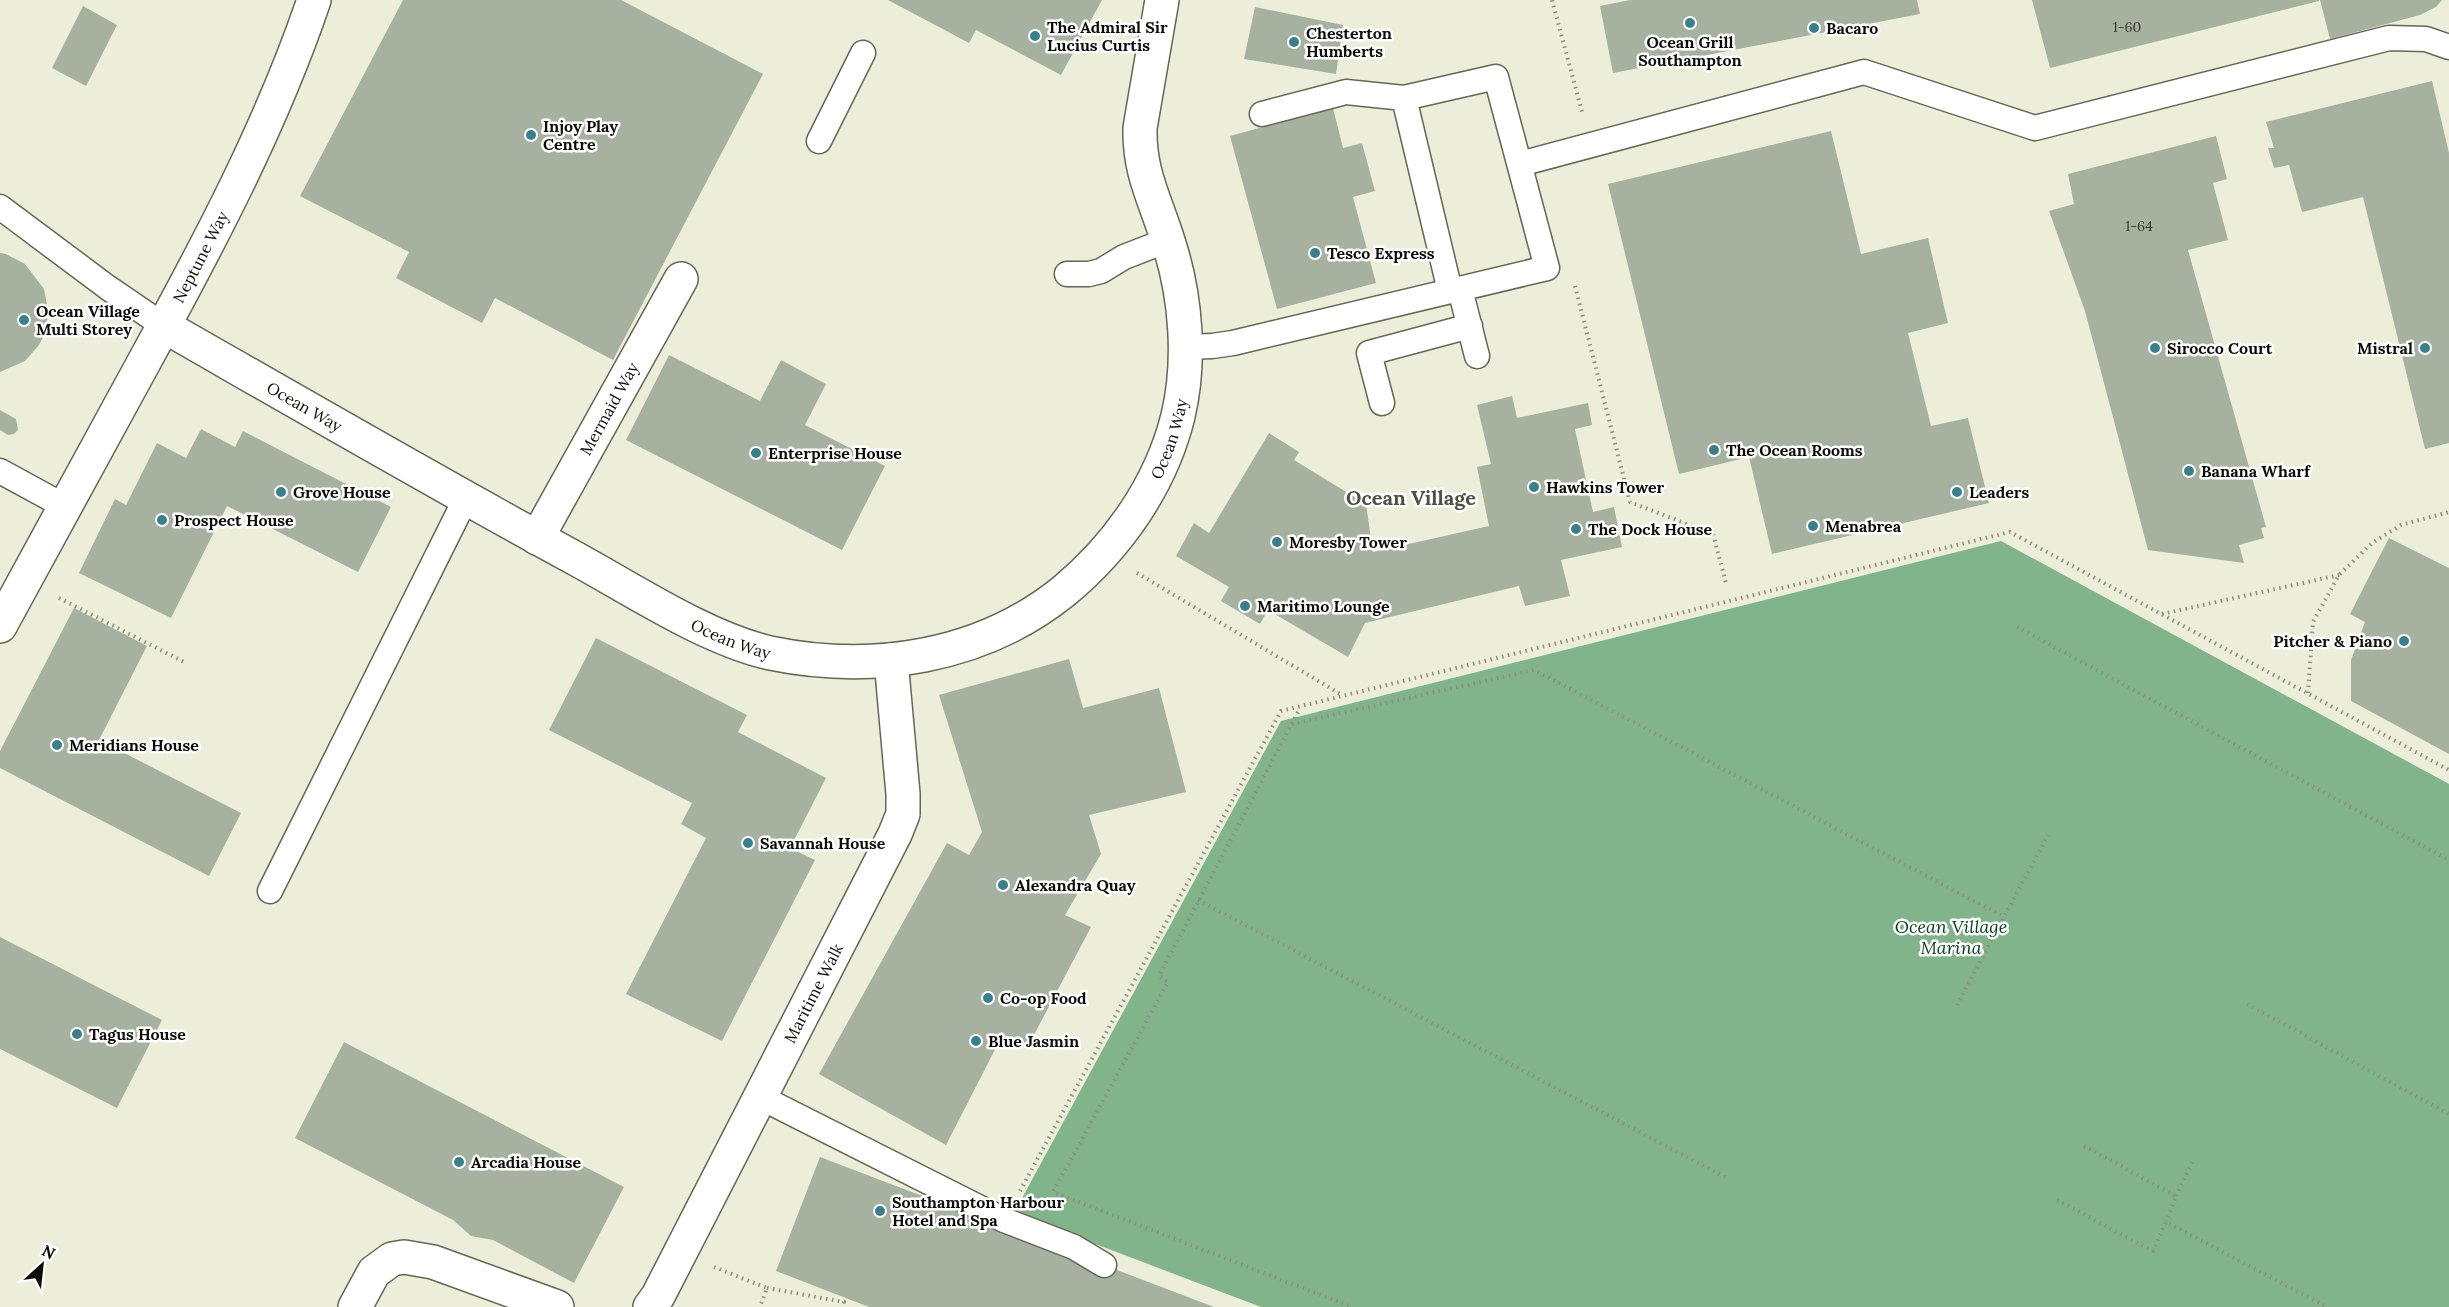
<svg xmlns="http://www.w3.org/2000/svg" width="2449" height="1307" font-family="Lora,serif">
<rect width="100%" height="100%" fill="#eceeda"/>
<path fill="#81b48b" d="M2001,541l448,243v523h-1188l-247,-94 267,-492z"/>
<path fill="#a7b1a0" d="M403,0h218l142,74 -150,286 -118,-62 -13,25 -86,-45 13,-26 -109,-56z
M888,0h214l-41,75 -85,-45 -7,13z
M1630,0h287l3,14 -307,59 -13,-67z
M2032,0h287v1l-269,67z
M2320,0h122l-6,7 -16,8 -90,24z
M83,6l34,19 -31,61 -34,-18z
M1255,7l88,18 -7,49 -92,-15z
M2432,81l17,72v290l-24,6 -62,-252 -61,15 -13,-47 -15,3 -6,-20h6l-8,-26z
M1333,108l10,40 19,-5 13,48 -22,6 23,86 -99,26 -47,-173z
M1831,131l30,123 67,-16 20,85 -40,10 23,93 37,-8 21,85 -217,51 -23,-97 -70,17 -71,-290z
M2216,136l11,43 -14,4 15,57 -40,10 78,277 -5,1 3,10 -25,7 5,18 -96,-13 -63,-239 -36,-100 25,-7 -6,-30z
M0,253l6,1 19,10 19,25 4,21 -2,21 -7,14 -14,16 -25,11z
M669,355l91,46 21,-41 45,24 -21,41 80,41 -43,84 -216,-110z
M1512,396l5,22 71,-15 4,22 -17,4 18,83 21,-5 8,40 -61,13 9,36 -45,10 -6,-20 -154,37 -17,34 -80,-47 -8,14 -39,-23 8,-14 -53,-31 18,-33 15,10 60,-100 30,19 -5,8 72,44 7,48 116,-26 -12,-59 14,-3 -14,-59z
M0,410l16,9 2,11 -4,4 -6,1 -8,-5z
M201,429l34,18 8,-16 148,76 -33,65 -131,-66 -56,112 -92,-45 36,-74 11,6 31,-62 29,15z
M2389,538l60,30v186l-98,-53v-41l14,-38 -15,-8z
M74,608l73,38 -48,94 142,73 -32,63 -209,-108v-17z
M596,638l151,77 -9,17 88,46 -36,70 25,12 -93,181 -96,-47 80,-156 -25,-14 11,-21 -143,-73z
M1069,659l14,49 76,-20 27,104 -97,23 12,39 -36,61 26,12 -64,121 -24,-14 -57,111 -127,-71 128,-231 22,12 13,-23 -43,-137z
M0,937l162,83 -45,88 -117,-59z
M344,1042l280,145 -50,96 -81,-43 -22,-4 -18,-16 -158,-82z
M820,1157l394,150h-345l-93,-36z"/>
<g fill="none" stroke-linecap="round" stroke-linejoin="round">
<defs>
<path id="lane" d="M1262,114l84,-22 58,6
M819,141l44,-88
M1520,164l344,-92 171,56 354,-90 37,1 23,8
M0,207l107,80 57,39
M1067,274h22l12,-3 23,-14 44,-17
M1460,289l17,67
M1184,347l28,-1 21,-3 314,-75 -51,-191 -92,21 46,193
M1382,403l-13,-50 101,-27
M0,471l66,36
M270,891l196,-393
M760,1097l244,123 70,27 30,18"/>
<g id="street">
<path id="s1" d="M164,326c138,79 276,159 416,235 56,31 128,78 190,92 102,21 211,5 294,-62 54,-45 97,-106 114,-175 13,-55 8,-119 -9,-172 -13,-43 -30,-70 -29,-116l22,-128"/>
<path id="s2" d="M537,538l144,-259"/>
<path id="s3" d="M0,626c48,-88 96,-176 144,-264 64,-117 127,-235 170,-362"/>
<path d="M355,1307l19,-35 18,-13 12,-2 29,5 124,45"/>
<path id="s4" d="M650,1307l8,-11 237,-462 8,-20v-20l-12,-134"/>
</g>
</defs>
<use href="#lane" stroke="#656655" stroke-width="27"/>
<use href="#street" stroke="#656655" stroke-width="36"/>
<path stroke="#8d8f80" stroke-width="4" stroke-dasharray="1.5 4.5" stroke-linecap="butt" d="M1552,0l30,112
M1575,286l55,216 83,32 13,49
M1137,573l205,122
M59,598l127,65
M2162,614l177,-39
M2017,627l432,233
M2308,693l5,-71 26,-47 33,-32 29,-18 48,-13
M1298,712l-139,264 9,6 -115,210 299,115
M1292,724l242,-54 471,247
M1198,900l531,279
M2247,1004l202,110
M1957,1005l91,-170
M2084,1146l92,50 -10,26
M1020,1191l261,-480 729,-179 439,238
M2176,1196l18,-38
M2057,1200l96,51 13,-29 161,85
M714,1267l53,21 -7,19
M767,1288l77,14 -2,5"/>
<use href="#lane" stroke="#fff" stroke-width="24"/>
<use href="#street" stroke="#fff" stroke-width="33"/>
</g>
<g fill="#3a808c" stroke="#fff" stroke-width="2">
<circle cx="1690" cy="23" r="6"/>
<circle cx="1814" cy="28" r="6"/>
<circle cx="1035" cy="36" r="6"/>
<circle cx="1294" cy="42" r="6"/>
<circle cx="531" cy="135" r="6"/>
<circle cx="1315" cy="253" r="6"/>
<circle cx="24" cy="320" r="6"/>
<circle cx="2155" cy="348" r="6"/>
<circle cx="2425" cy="348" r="6"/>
<circle cx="1714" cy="450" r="6"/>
<circle cx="756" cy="453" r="6"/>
<circle cx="2189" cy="471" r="6"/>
<circle cx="1534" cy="487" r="6"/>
<circle cx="281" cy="492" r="6"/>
<circle cx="1957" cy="492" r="6"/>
<circle cx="162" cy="520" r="6"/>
<circle cx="1813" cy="526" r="6"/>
<circle cx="1576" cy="529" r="6"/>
<circle cx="1277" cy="542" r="6"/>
<circle cx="1245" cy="606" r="6"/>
<circle cx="2404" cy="641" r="6"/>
<circle cx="57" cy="745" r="6"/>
<circle cx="748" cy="843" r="6"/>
<circle cx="1003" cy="885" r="6"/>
<circle cx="988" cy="998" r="6"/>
<circle cx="77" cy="1034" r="6"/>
<circle cx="976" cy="1041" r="6"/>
<circle cx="459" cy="1162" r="6"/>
<circle cx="880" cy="1211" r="6"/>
</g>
<g text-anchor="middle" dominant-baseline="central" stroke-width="5" stroke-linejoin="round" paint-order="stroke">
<g font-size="14" fill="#33362d">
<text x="2127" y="27">1-60</text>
<text x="2139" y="226">1-64</text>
</g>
<g font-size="16" font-weight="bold" fill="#0c0d07" stroke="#fff" text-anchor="start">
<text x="1047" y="27">The Admiral Sir<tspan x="1047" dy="18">Lucius Curtis</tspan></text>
<text x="1826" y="28">Bacaro</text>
<text x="1306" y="33">Chesterton<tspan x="1306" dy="18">Humberts</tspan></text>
<text x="1690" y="42" text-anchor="middle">Ocean Grill<tspan x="1690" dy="18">Southampton</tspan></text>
<text x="543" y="126">Injoy Play<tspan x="543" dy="18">Centre</tspan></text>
<text x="1327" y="253">Tesco Express</text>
<text x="36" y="311">Ocean Village<tspan x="36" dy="18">Multi Storey</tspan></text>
<text x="2167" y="348">Sirocco Court</text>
<text x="2413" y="348" text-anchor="end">Mistral</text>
<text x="1726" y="450">The Ocean Rooms</text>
<text x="768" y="453">Enterprise House</text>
<text x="2201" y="471">Banana Wharf</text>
<text x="1546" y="487">Hawkins Tower</text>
<text x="293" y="492">Grove House</text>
<text x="1969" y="492">Leaders</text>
<text x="174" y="520">Prospect House</text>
<text x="1825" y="526">Menabrea</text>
<text x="1588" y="529">The Dock House</text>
<text x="1289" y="542">Moresby Tower</text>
<text x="1257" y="606">Maritimo Lounge</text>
<text x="2392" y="641" text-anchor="end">Pitcher &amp; Piano</text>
<text x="69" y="745">Meridians House</text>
<text x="760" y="843">Savannah House</text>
<text x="1015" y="885">Alexandra Quay</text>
<text x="1000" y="998">Co-op Food</text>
<text x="89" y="1034">Tagus House</text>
<text x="988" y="1041">Blue Jasmin</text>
<text x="471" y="1162">Arcadia House</text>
<text x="892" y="1202">Southampton Harbour<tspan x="892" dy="18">Hotel and Spa</tspan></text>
</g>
<g font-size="16" fill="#0c0d07" stroke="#fff">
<text stroke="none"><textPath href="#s3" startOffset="420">Neptune Way</textPath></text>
<text stroke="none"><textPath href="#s1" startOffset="162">Ocean Way</textPath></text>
<text stroke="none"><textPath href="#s2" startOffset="148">Mermaid Way</textPath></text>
<text stroke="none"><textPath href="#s1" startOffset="1188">Ocean Way</textPath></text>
<text stroke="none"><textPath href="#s1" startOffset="648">Ocean Way</textPath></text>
<text stroke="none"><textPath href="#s4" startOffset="354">Maritime Walk</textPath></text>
</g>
<g font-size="18" font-style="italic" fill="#09441e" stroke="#fff">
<text x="1951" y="926">Ocean Village<tspan x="1951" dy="21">Marina</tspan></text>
</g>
<g font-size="20" font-weight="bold" fill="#4f5040" stroke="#fff">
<text x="1411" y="497">Ocean Village</text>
</g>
</g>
<g transform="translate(42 1265) rotate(27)" stroke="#ffffff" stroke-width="4.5" paint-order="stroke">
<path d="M0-4.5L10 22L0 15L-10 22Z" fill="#0c0d07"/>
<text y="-9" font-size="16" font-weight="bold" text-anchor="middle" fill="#0c0d07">N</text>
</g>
</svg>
